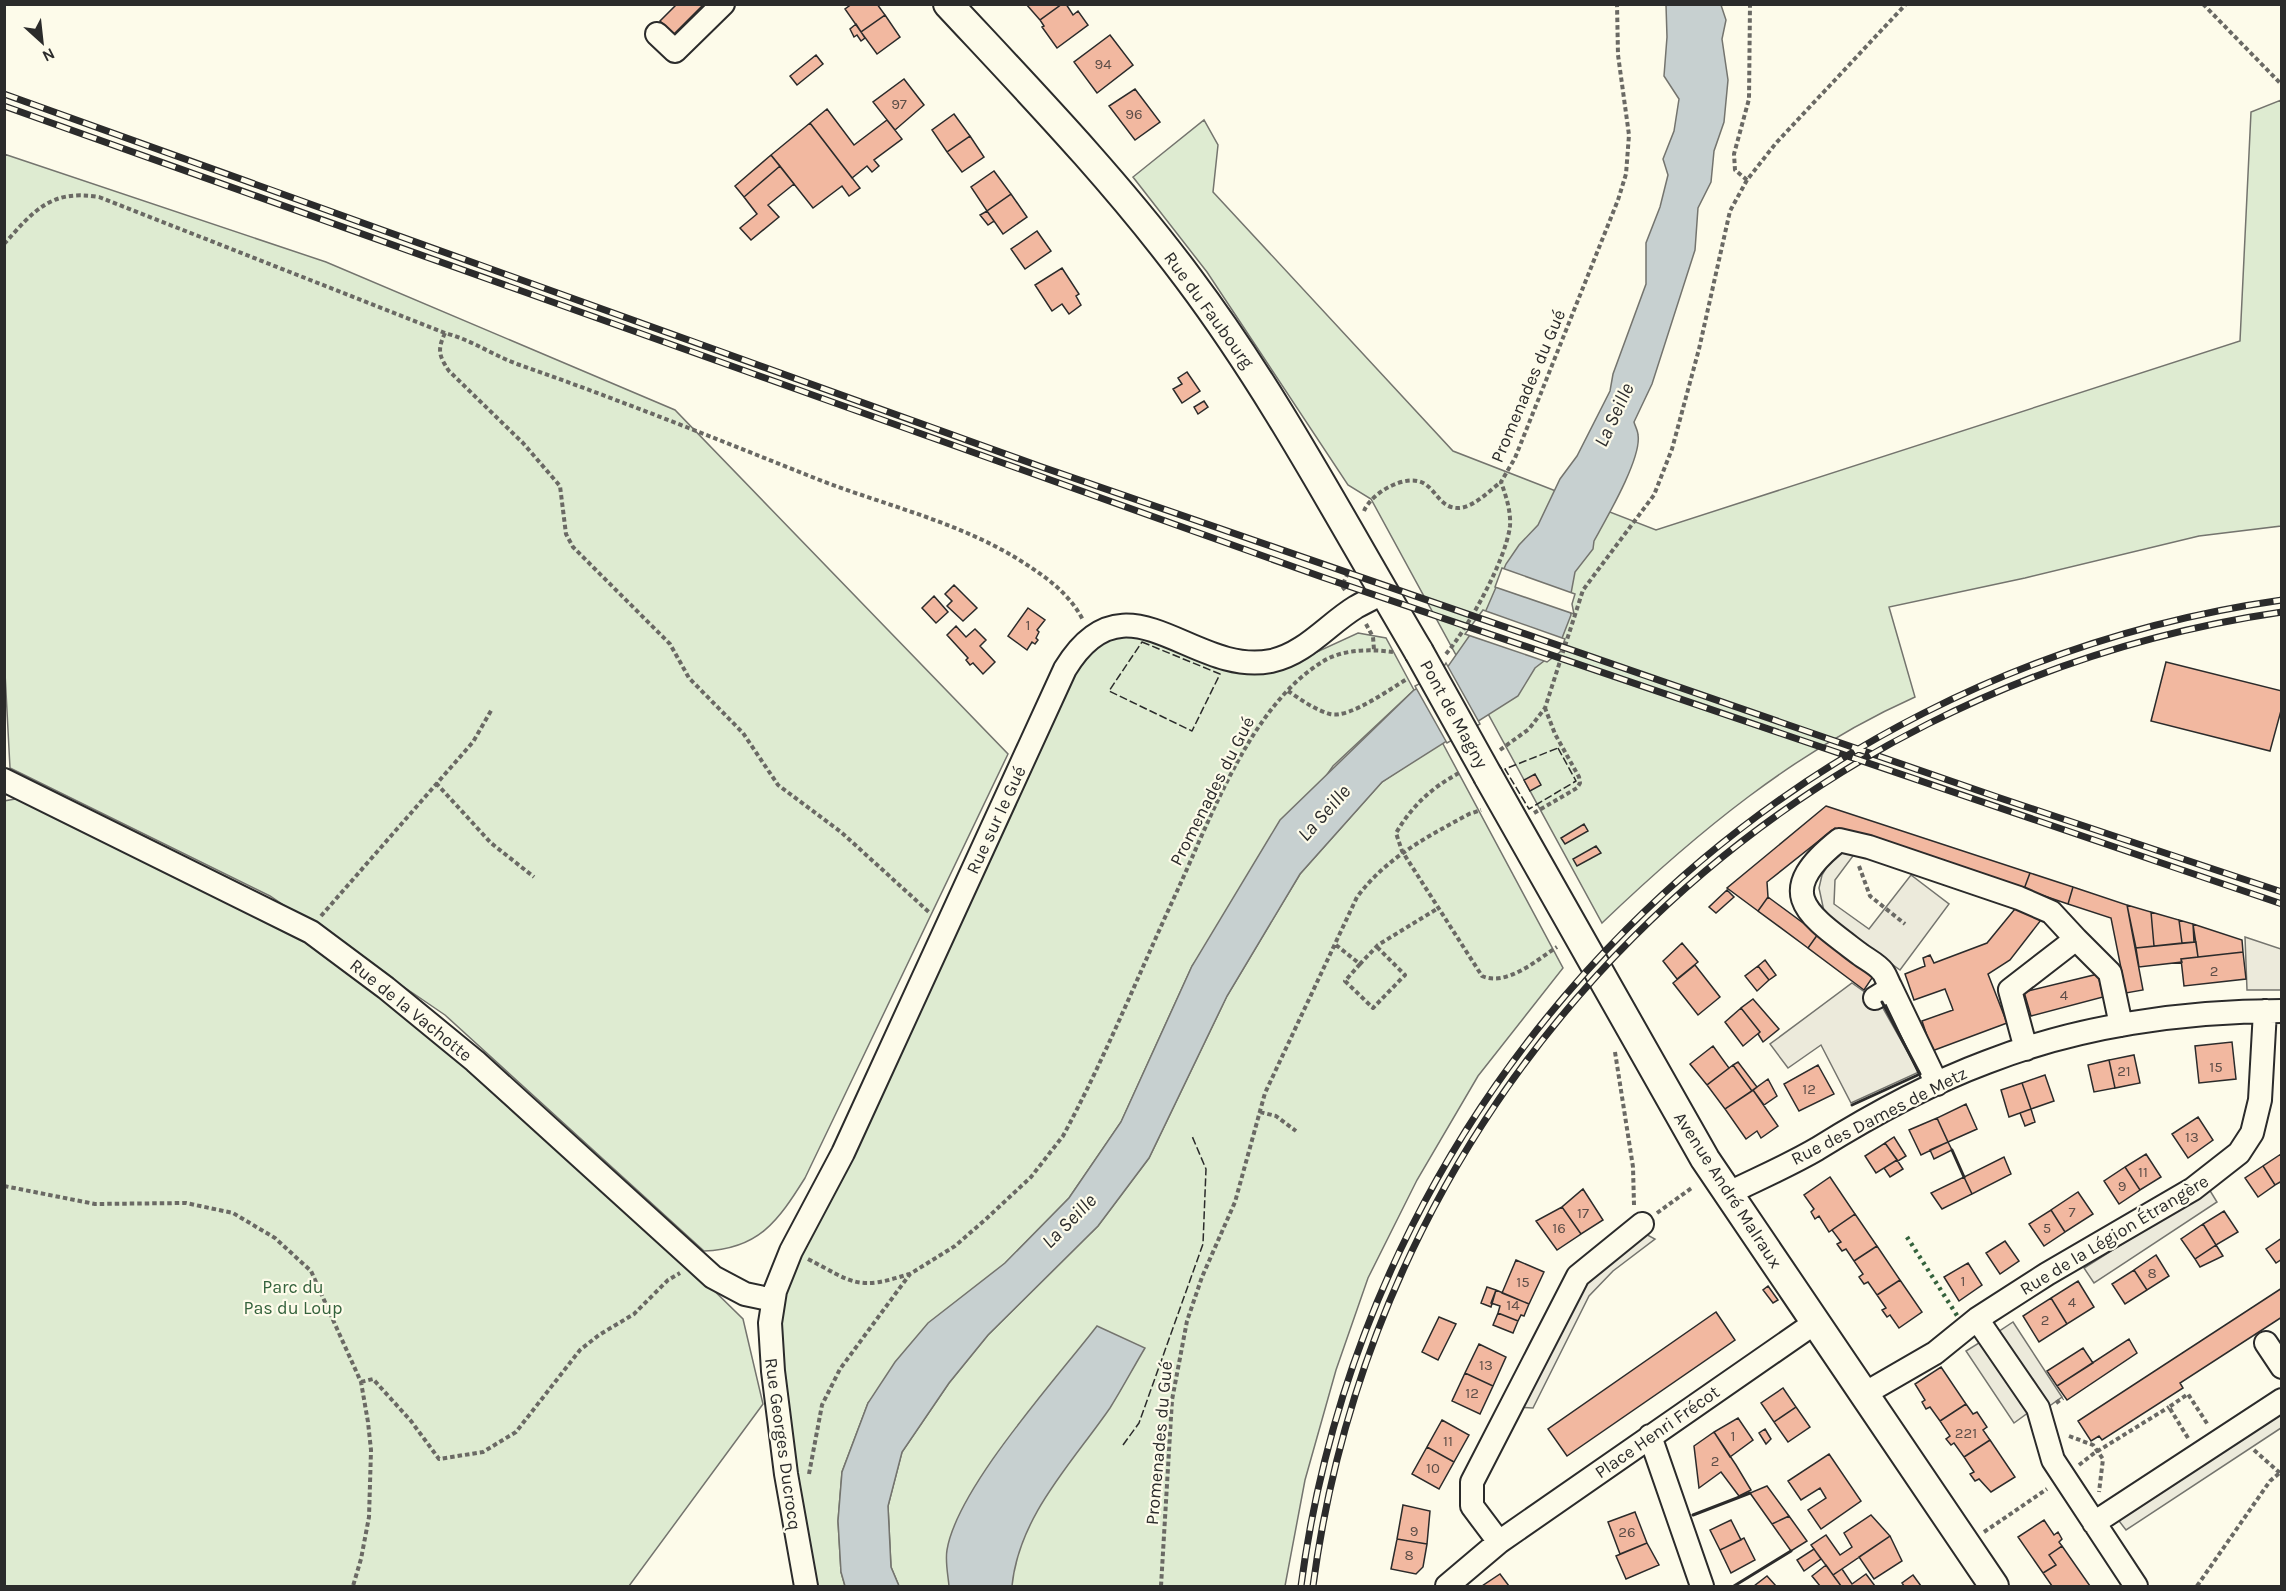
<svg xmlns="http://www.w3.org/2000/svg" width="2286" height="1591" font-family="Karla,sans-serif">
<rect width="100%" height="100%" fill="#fdfbea"/>
<path fill="#deebd1" stroke="#74746e" stroke-width="1.5" d="M2281,100v426l-82,10 -174,42 -136,29 26,90c-119,53 -220,137 -313,226l-231,-424 -23,-14 -141,-213 -74,-95 71,-57 14,25 -5,47 240,259 203,79 584,-189 11,-229z
M4,154l322,108 349,148 333,344 -203,424c-27,43 -46,71 -101,73l-259,-236 -175,-119 -260,-128 -6,-114z
M1358,633l28,5 28,52 -81,76 -141,200 -71,156 -52,76 -201,205 -26,69 -4,49 3,51 4,14h-28l-17,-64 -15,-120 -5,-87 11,-47 291,-609 21,-18 31,-7 146,35z
M1442,742l121,226 -85,108 -61,104 -49,98 -32,92 -31,110 -20,106h-386l-8,-19 -3,-61 14,-54 47,-69 39,-48 110,-109 51,-68 78,-162 73,-122 82,-92z
M21,798l278,138 79,57 115,96 148,130 102,100 20,85 -134,182h-624l-1,-785z"/>
<path fill="#eceadb" stroke="#74746e" stroke-width="1.5" d="M1842,847l11,9 -18,24 -1,24 35,25 42,-54 38,29 -49,66 -75,-54 -6,-28 3,-13 11,-19z
M2245,937l36,12v41h-34z
M1852,983l28,20 39,69 -68,31 -30,-58 -33,23 -18,-24z
M2209,1189l8,13 -123,81 -10,-15z
M1640,1231l15,8 -42,32 -24,25 -56,112 -15,-1 51,-109z
M2013,1322l49,75 -14,10 -50,-75z
M1982,1341l47,71 -15,11 -48,-72z
M2281,1408v20l-155,102 -10,-13z"/>
<path fill="#c7d0d0" stroke="#74746e" stroke-width="1.5" d="M1666,5h55l5,15 -4,19 6,41 -4,42 -10,29 -3,31 -13,26 -3,42 -43,134 -18,38c1,4 4,9 4,13 4,23 -32,84 -44,106l-1,8 -18,23 -6,32 2,11 -14,36 -22,17 -17,28 -136,86 -82,92 -73,122 -78,162 -51,68 -110,109 -39,48 -47,69 -14,54 3,61 8,19h-54l-4,-14 -3,-51 4,-49 26,-69 27,-41 33,-39 77,-60 64,-65 52,-76 71,-156 88,-146 134,-130 28,-15 42,-60 22,-51 13,-19 19,-20 22,-46 17,-23 33,-65 3,-17 33,-90v-41l14,-36 8,-32 -5,-16 11,-28 5,-32 -15,-23 3,-39z
M1097,1326l48,22c-12,20 -23,41 -35,60 -38,55 -91,108 -98,178h-63c-1,-11 -4,-25 -2,-36 10,-62 110,-172 150,-224z"/>
<path fill="#fdfbea" stroke="#74746e" stroke-width="1.5" d="M1502,568l73,26 -3,10 2,10 -79,-27z
M1483,610l82,29 -5,13 -13,10 -82,-28z
M1446,663l34,61 -33,19 -32,-57 25,-13z"/>
<path fill="#f2b8a0" stroke="#2b2b2b" stroke-width="1.5" d="M677,4h27l-30,30 -14,-13z
M852,4h25l8,11 -24,17 -16,-23z
M1026,4h36l-22,16z
M1062,4h4l7,11 5,-4 10,14 -31,23 -15,-21 2,-1 -4,-6z
M885,15l15,22 -23,17 -16,-22z
M856,24l9,14 -4,3 -4,-6 -3,2 -4,-8z
M1110,35l23,30 -36,28 -23,-31z
M816,55l7,9 -26,21 -7,-9z
M904,79l20,26 -29,25 -22,-28z
M1135,89l25,33 -25,18 -26,-34z
M827,109l27,36 33,-25 15,19 -28,21 5,6 -7,6 -5,-6 -15,12 -42,-55z
M954,114l16,22 -23,16 -15,-22z
M810,123l50,65 -11,8 -7,-10 -29,22 -42,-53z
M970,136l14,21 -22,15 -15,-20z
M771,155l9,11 -36,31 -9,-11z
M780,166l14,18 -26,21 11,12 -28,23 -11,-12 17,-14 -13,-17z
M994,171l17,23 -24,17 -16,-24z
M1011,194l16,23 -24,17 -16,-23z
M987,211l7,10 -6,4 -8,-10z
M1037,231l14,20 -26,18 -14,-20z
M1062,268l17,26 -3,2 5,9 -12,9 -7,-10 -10,7 -17,-26z
M1187,372l13,19 -18,12 -9,-14 9,-5 -4,-6z
M1204,401l4,6 -10,7 -4,-7z
M954,585l23,23 -14,13 -16,-15 5,-5 -7,-7z
M934,596l14,16 -12,11 -14,-15z
M1028,608l17,12 -8,10 2,2 -3,6 2,2 -3,4 -3,-2 -5,8 -19,-14z
M956,626l10,11 9,-8 11,11 -6,6 15,16 -12,12 -10,-11 -3,2 -4,-5 2,-2 -21,-23z
M2166,662l116,29v16l-12,44 -119,-30z
M1535,774l6,11 -11,6 -6,-11z
M1826,806l204,67 -6,16 -189,-61 -68,54 1,15 -10,14 -31,-23z
M1584,824l4,7 -23,13 -4,-6z
M1596,846l5,7 -24,13 -4,-7z
M2030,873l43,14 -5,17 -44,-15z
M2073,887l54,18 16,85 -17,3 -15,-75 -43,-14z
M1727,890l7,7 -18,16 -7,-6z
M1768,897l50,37 -10,14 -50,-37z
M2019,904l22,16 -31,40 -22,14 19,49 -75,28 -10,-30 31,-11 -1,-3 -7,-18 -31,11 -9,-26 20,-8 -2,-8 7,-3 4,8 53,-20z
M2127,905l24,7 3,34 -18,2z
M2151,912l28,8 3,23 -28,3z
M2179,920l14,4 1,18 -12,1z
M2193,924l49,16 1,12 -45,5z
M1818,934l56,41 -10,15 -56,-42z
M2196,942l2,15 -17,2 1,3 -43,5 -3,-19z
M1682,943l16,19 -21,17 -14,-18z
M2243,952l3,27 -62,7 -3,-27z
M1765,960l11,15 -7,5 -11,-14z
M1695,965l25,32 -22,18 -25,-32z
M1758,966l11,14 -12,11 -12,-15z
M2098,974l5,23 -72,19 -7,-24z
M1753,999l26,30 -16,13 -5,-8 2,-2 -19,-24z
M1741,1008l19,24 -17,14 -18,-24z
M2232,1042l4,37 -37,4 -4,-37z
M1713,1046l16,22 -22,17 -17,-21z
M2134,1055l6,28 -25,5 -6,-28z
M2109,1060l6,28 -21,4 -6,-27z
M1738,1062l19,25 -5,4 -19,-26z
M1733,1065l19,26 -27,18 -18,-24z
M1818,1065l16,29 -35,17 -15,-27z
M2045,1075l9,26 -23,8 -9,-26z
M1768,1079l9,17 -13,9 -11,-15z
M2022,1083l9,26 -22,8 -8,-27z
M1753,1090l25,36 -17,12 -4,-7 -11,8 -21,-30z
M1966,1104l11,25 -29,13 -11,-24z
M2031,1109l4,13 -10,4 -5,-13z
M2198,1117l15,23 -25,18 -16,-24z
M1937,1118l11,24 -27,13 -12,-25z
M1894,1137l12,19 -8,5 -13,-18z
M1948,1142l4,8 -18,9 -4,-9z
M1885,1143l12,17 -21,13 -11,-17z
M2146,1154l15,23 -21,13 -15,-23z
M2281,1154l1,27 -7,4 -12,-19z
M2004,1157l7,17 -39,20 -8,-17z
M1897,1160l6,9 -13,8 -6,-9z
M2263,1166l12,19 -17,12 -13,-19z
M2125,1167l15,23 -21,14 -15,-23z
M1830,1177l25,37 -26,18 -10,-16 -4,3 -4,-7 3,-3 -10,-14z
M1964,1177l8,17 -30,15 -11,-16z
M1583,1189l20,31 -22,14 -19,-27z
M2078,1192l15,22 -28,18 -14,-22z
M1562,1207l19,27 -24,16 -21,-29z
M2051,1210l14,22 -21,14 -15,-22z
M2224,1211l14,21 -22,13 -13,-21z
M1855,1214l22,32 -23,15 -8,-12 -4,2 -5,-7 4,-2 -9,-12z
M2203,1224l13,21 -21,14 -14,-20z
M2282,1238v21l-6,4 -10,-14z
M2005,1241l14,20 -19,13 -14,-21z
M2216,1245l7,11 -23,11 -5,-8z
M1877,1246l23,34 -23,15 -9,-13 -4,2 -5,-7 4,-3 -9,-13z
M2156,1255l13,21 -22,14 -13,-20z
M1516,1260l28,12 -15,32 -27,-11z
M1968,1263l14,22 -23,16 -15,-24z
M2134,1270l13,20 -22,14 -13,-20z
M1900,1280l22,32 -23,16 -9,-13 -3,2 -5,-7 4,-2 -9,-13z
M2078,1281l16,26 -27,17 -16,-26z
M1768,1286l10,14 -5,3 -10,-13z
M1487,1287l9,3 -5,17 -10,-4z
M2282,1288v29l-102,66 3,5 -81,52 -3,-4 -8,5 -13,-20z
M1496,1290l33,14 -5,12 -3,-1 -3,6 -20,-8 2,-7 -9,-3z
M2051,1298l16,26 -28,18 -16,-26z
M1716,1312l19,28 -168,116 -19,-27z
M1498,1313l20,8 -5,12 -20,-8z
M1439,1317l17,7 -18,36 -16,-8z
M2129,1339l8,14 -70,47 -10,-14z
M1479,1344l27,13 -13,29 -28,-13z
M2083,1348l10,15 -36,23 -10,-15z
M1941,1367l25,37 -26,17 -10,-14 -4,2 -4,-7 3,-2 -10,-16z
M1465,1373l28,13 -13,28 -28,-13z
M1783,1388l13,19 -22,15 -13,-19z
M1966,1404l7,10 4,-2 10,15 -4,3 7,10 -26,17 -10,-14 -3,2 -5,-6 4,-3 -10,-15z
M1796,1407l14,20 -22,15 -14,-20z
M1738,1418l15,22 -23,17 -16,-25z
M1442,1420l27,15 -15,27 -27,-15z
M1765,1429l6,10 -5,5 -7,-11z
M1714,1432l22,33 15,25 -12,6 -18,-24 -22,16 -5,-42z
M1990,1440l25,37 -24,15 -12,-13 -4,2 -5,-7 4,-2 -10,-15z
M1427,1447l27,15 -15,27 -27,-15z
M1829,1454l32,47 -40,28 -13,-19 18,-12 -6,-10 -19,12 -13,-19z
M1767,1486l22,30 -17,8 -22,-31z
M1403,1505l27,6 -3,33 -30,-5z
M1635,1512l12,31 -27,11 -12,-32z
M1871,1515l19,21 -57,39 -22,-30 15,-10 14,20 12,-8 -8,-14z
M1789,1516l18,25 -16,10 -19,-27z
M1731,1520l10,20 -21,10 -10,-20z
M2044,1520l10,15 4,-3 4,7 -3,3 3,4 -13,9 7,10 -13,8 -25,-36z
M1890,1536l12,25 -28,18 -15,-22z
M1744,1538l11,22 -24,13 -11,-23z
M1397,1539l30,5 -4,23 -7,7 -25,-5z
M1647,1543l12,22 -33,14 -10,-23z
M2062,1546l28,40h-38l-9,-13 13,-8 -7,-10z
M1814,1549l7,10 -17,12 -7,-11z
M1826,1565l7,10 8,11h-21l-8,-10z
M1842,1569l10,15 14,-10 9,12h-34l-8,-11z
M1500,1574l9,12h-27z
M1913,1575l8,11h-17l-2,-3z
M1767,1576l9,10h-22z"/>
<g fill="none" stroke-linecap="round" stroke-linejoin="round">
<defs>
<path id="minor" d="M657,34l18,17 48,-47
M4,780l307,152 75,56 89,73 238,216 32,17 28,6
M1891,988c-3,-5 -5,-12 -8,-16 -5,-7 -15,-12 -22,-17 -54,-41 -90,-61 -22,-115l30,7 150,51 32,14 25,27
M1875,998l16,-10 46,96
M2026,1049l-16,-59 66,-51 34,34 11,52
M1727,1194c30,-15 61,-28 90,-45 53,-33 111,-65 170,-87 92,-36 196,-51 295,-51
M1977,1319l61,89 15,52 83,126
M2266,1343l16,24
M1864,1394l71,-41 42,-34 70,-45 146,-85 46,-36 13,-20 8,-33 5,-89
M1650,1436l52,150
M2094,1523l188,-123
M1499,1542l-27,-36v-24l106,-206 64,-52
M806,1586l-20,-112 -13,-103 -3,-48 5,-32 16,-40 52,-98 222,-484c61,-101 127,8 206,-8 34,-7 57,-37 85,-54 9,-5 19,-10 29,-15
M1447,1586l52,-44 317,-220"/>
<path id="major" d="M948,4c83,89 167,176 240,274 88,117 156,248 231,374
M1488,776l217,383 289,427"/>
</defs>
<use href="#minor" stroke="#2b2b2b" stroke-width="26"/>
<use href="#major" stroke="#2b2b2b" stroke-width="32"/>
<path stroke="#6a6964" stroke-width="4" stroke-dasharray="4.5 3" stroke-linecap="butt" d="M2203,4l79,81
M1747,180l-12,-10 -1,-16 15,-55 1,-95
M4,244c30,-33 46,-55 95,-47l346,136c27,7 49,23 75,32 97,34 192,72 287,110 71,29 149,45 214,86 25,16 48,32 62,59
M445,333c-8,17 -6,23 4,38l74,72 37,43 6,48 7,13 97,97 19,34 54,55 35,52 63,47 89,81
M1364,511c7,-18 43,-39 61,-27 12,8 16,24 33,24 15,0 31,-17 43,-26
M1345,590l-3,-4 5,-11
M1366,624l7,13 1,13
M1446,654c22,-26 60,-94 64,-128 1,-15 -4,-30 -9,-44l14,-24 103,-258 8,-26 3,-39 -11,-80 -1,-51
M1288,691c12,8 27,19 42,23 19,5 60,-25 77,-35
M1500,750l29,-21 16,-21 38,-118 71,-95 18,-46 27,-100 31,-138 17,-31 29,-37 130,-139
M1459,773c-28,15 -47,33 -63,60l6,18 80,125c24,11 55,-16 75,-29
M436,783l55,60 43,34
M1534,813l43,-25 3,-5 -1,-6 -24,-43 -10,-26
M1859,866l11,30 35,28
M321,916l152,-174 19,-33
M1336,945l24,19 18,-19 62,-38
M1360,964l-15,17 28,27 32,-33 -28,-28
M1615,1052l18,115 1,38
M1260,1112l16,4 20,15
M4,1186l91,18 91,-1 47,10 42,25 36,33 50,111 7,40 3,28 -2,67 -8,42 -8,27
M1657,1213l36,-26
M808,1259c46,24 49,32 101,15
M361,1382l12,-3 38,42 28,38 44,-7 33,-20 64,-82 19,-15 35,-21 34,-34 12,-7
M2056,1403l7,-5
M2069,1436l24,9 10,14 -4,33
M2188,1438l-19,-31 19,-13 20,31
M2254,1450l26,23
M2079,1465l14,-11 76,-47
M809,1474l13,-69 18,-36 70,-95 45,-28 31,-27 45,-42 32,-41c43,-80 77,-165 115,-247 34,-74 73,-183 144,-227 20,-13 48,-13 71,-10
M1984,1532l63,-43
M1161,1586l11,-186 15,-79 15,-44 33,-75 30,-109 92,-196c30,-40 70,-60 112,-83l12,-4
M2197,1586l73,-105 12,-10"/>
<use href="#minor" stroke="#fdfbea" stroke-width="22"/>
<use href="#major" stroke="#fdfbea" stroke-width="28"/>
<defs>
<path id="rail" d="M4,94l1035,372 958,331 285,95
M4,106l1318,471 960,327
M1301,1586c67,-508 473,-914 981,-986
M1313,1586c67,-506 465,-900 969,-974"/>
</defs>
<use href="#rail" stroke="#2b2b2b" stroke-width="7"/>
<use href="#rail" stroke="#fdfbea" stroke-width="4.5" stroke-dasharray="14" stroke-linecap="butt"/>
<defs>
<path id="major-bridge" d="M1419,652l69,124"/>
</defs>
<use href="#major-bridge" stroke="#2b2b2b" stroke-width="32" stroke-linecap="butt"/>
<use href="#major-bridge" stroke="#fdfbea" stroke-width="28"/>
<path stroke="#34623c" stroke-width="4.5" stroke-dasharray="3 4.5" stroke-linecap="butt" d="M1907,1237l51,80"/>
<path stroke="#2b2b2b" stroke-width="1.5" stroke-dasharray="8 3" stroke-linecap="butt" d="M1142,642l78,32 -28,57 -83,-40z
M1558,748l18,33 -47,28 -24,-40z
M1123,1445l16,-22 64,-179 3,-75 -14,-33"/>
<path stroke="#2b2b2b" stroke-width="3" d="M1852,1105l68,-31 -38,-72
M1952,1150l12,27
M1693,1515l57,-22
M1734,1586l57,-35"/>
</g>
<g text-anchor="middle" dominant-baseline="central" stroke-width="4.5" stroke-linejoin="round" paint-order="stroke">
<g font-size="15" fill="#5d4e48">
<text x="1103" y="64">94</text>
<text x="899" y="104">97</text>
<text x="1134" y="114">96</text>
<text x="1028" y="625">1</text>
<text x="2214" y="971">2</text>
<text x="2064" y="995">4</text>
<text x="2216" y="1067">15</text>
<text x="2124" y="1071">21</text>
<text x="1809" y="1089">12</text>
<text x="2192" y="1137">13</text>
<text x="2143" y="1172">11</text>
<text x="2122" y="1186">9</text>
<text x="2072" y="1212">7</text>
<text x="1583" y="1213">17</text>
<text x="1559" y="1228">16</text>
<text x="2047" y="1228">5</text>
<text x="2152" y="1273">8</text>
<text x="1963" y="1281">1</text>
<text x="1523" y="1282">15</text>
<text x="2072" y="1302">4</text>
<text x="1513" y="1305">14</text>
<text x="2045" y="1320">2</text>
<text x="1486" y="1365">13</text>
<text x="1472" y="1393">12</text>
<text x="1966" y="1433">221</text>
<text x="1733" y="1436">1</text>
<text x="1448" y="1441">11</text>
<text x="1715" y="1461">2</text>
<text x="1433" y="1468">10</text>
<text x="1414" y="1531">9</text>
<text x="1627" y="1532">26</text>
<text x="1409" y="1555">8</text>
</g>
<g font-size="18" fill="#2b2b2b" stroke="#fdfbea">
<text transform="translate(1209 310) rotate(54)">Rue du Faubourg</text>
<text transform="translate(1528 386) rotate(-67)">Promenades du Gué</text>
<text transform="translate(1454 714) rotate(61)">Pont de Magny</text>
<text transform="translate(1212 791) rotate(-63)">Promenades du Gué</text>
<text transform="translate(996 820) rotate(-65)">Rue sur le Gué</text>
<text transform="translate(411 1010) rotate(39)">Rue de la Vachotte</text>
<text transform="translate(1879 1116) rotate(-27)">Rue des Dames de Metz</text>
<text transform="translate(1728 1190) rotate(57)">Avenue André Malraux</text>
<text transform="translate(2114 1235) rotate(-31)">Rue de la Légion Étrangère</text>
<text transform="translate(1657 1432) rotate(-35)">Place Henri Frécot</text>
<text transform="translate(1159 1443) rotate(-85)">Promenades du Gué</text>
<text transform="translate(783 1444) rotate(82)">Rue Georges Ducrocq</text>
</g>
<g font-size="18" fill="#34623c" stroke="#fdfbea">
<text x="293" y="1287">Parc du<tspan x="293" dy="21">Pas du Loup</tspan></text>
</g>
<g font-size="20" font-style="italic" fill="#2b2b2b" stroke="#fdfbea">
<text transform="translate(1614 415) rotate(-65)">La Seille</text>
<text transform="translate(1324 813) rotate(-48)">La Seille</text>
<text transform="translate(1069 1221) rotate(-45)">La Seille</text>
</g>
</g>
<rect width="2286" height="1591" fill="none" stroke="#2b2b2b" stroke-width="12"/>
<g transform="translate(42 42) rotate(153)" stroke="#fdfbea" stroke-width="4.5" paint-order="stroke">
<path d="M0-4.5L10 22L0 15L-10 22Z" fill="#2b2b2b"/>
<text y="-9" font-size="16" font-weight="bold" text-anchor="middle" fill="#2b2b2b">N</text>
</g>
</svg>
